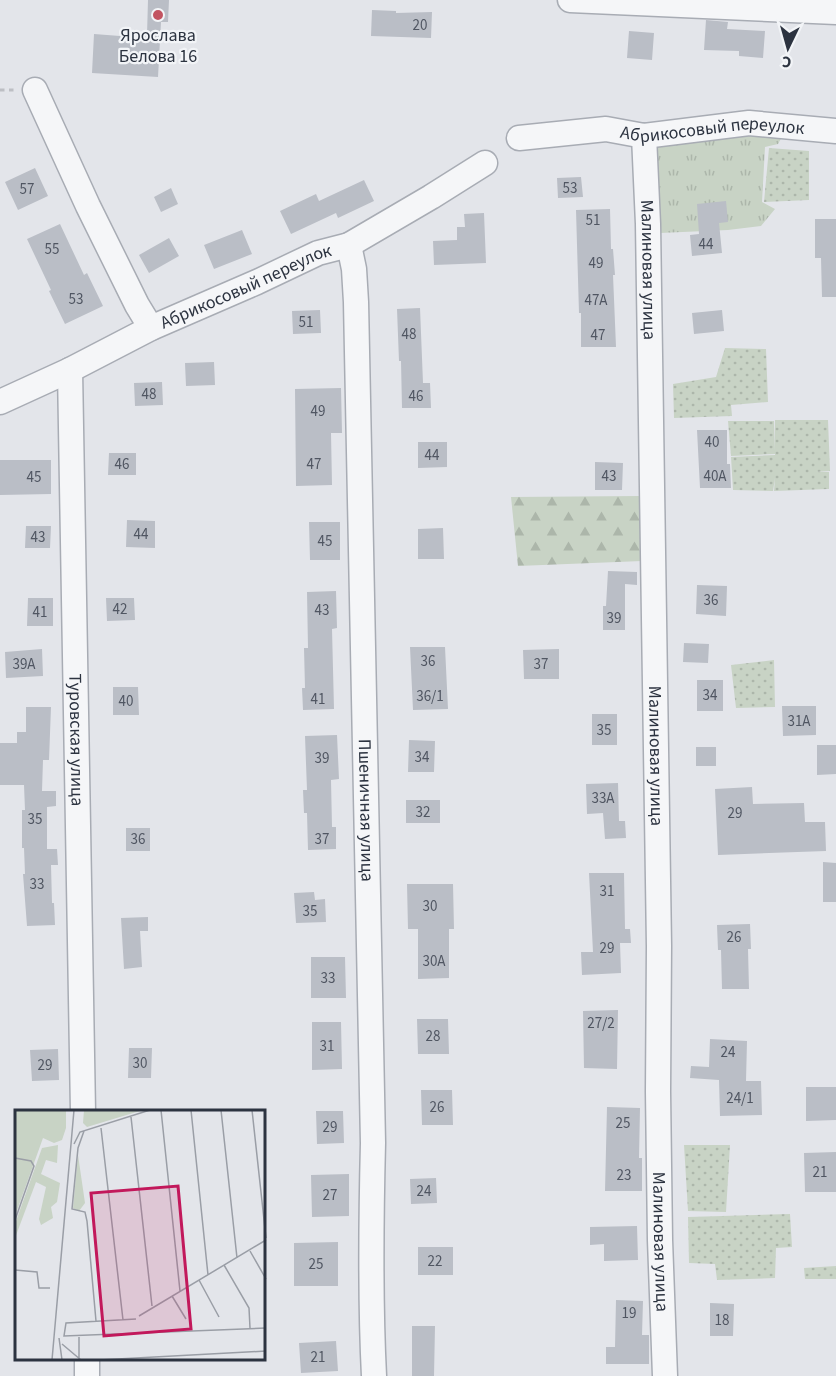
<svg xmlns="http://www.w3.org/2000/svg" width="836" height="1376" font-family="'Source Sans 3',sans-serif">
<defs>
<pattern id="grass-tufts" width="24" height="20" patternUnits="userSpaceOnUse" patternTransform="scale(1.5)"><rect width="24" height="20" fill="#c8d3c5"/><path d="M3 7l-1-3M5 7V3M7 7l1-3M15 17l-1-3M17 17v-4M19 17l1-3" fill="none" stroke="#acb6aa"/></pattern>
<pattern id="forest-firs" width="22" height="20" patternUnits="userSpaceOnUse" patternTransform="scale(1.5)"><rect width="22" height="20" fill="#c8d3c5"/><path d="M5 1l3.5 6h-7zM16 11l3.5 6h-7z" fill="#acb6aa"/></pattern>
<pattern id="garden-dots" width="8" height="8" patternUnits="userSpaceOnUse" patternTransform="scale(1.5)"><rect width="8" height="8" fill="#c8d3c5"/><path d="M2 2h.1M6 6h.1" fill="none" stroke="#acb6aa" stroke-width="1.8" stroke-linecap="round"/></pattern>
</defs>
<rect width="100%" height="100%" fill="#e3e5ea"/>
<path fill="url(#grass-tufts)" d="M750,129l33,6 -5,9 -13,3 -3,55 13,7 -14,17 -33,4 -68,3 -5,-94z"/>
<path fill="url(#forest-firs)" d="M639,496l3,65 -124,5 -7,-69z"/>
<path fill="url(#garden-dots)" d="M769,148l40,3v49l-45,2z
M725,348l41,1 2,53 -37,3 1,11 -58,2 -1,-34 43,-7z
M775,420h53l2,51 -14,1h13v17l-55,2 1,-13 -2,13 -40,-1 -2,-33 44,-2v-1l-44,2 -3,-35h46l1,30z
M774,660l1,47 -39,1 -5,-43z
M684,1145h46l-4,67 -38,-1z
M790,1214l2,33 -16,1 -1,30 -58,2 -2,-16 -26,-1 -1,-46z
M836,1266v13h-31l-1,-11z"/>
<path fill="#babec6" d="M148,0h21l-1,22h-7l-3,55 -66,-4 2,-39 39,3 1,-3 13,1z
M372,10l24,1v2l36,-1 -1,26 -60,-2z
M706,20l22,2 -1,7 38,2 -2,27 -24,-2v-5l-35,-1z
M629,31l25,2 -2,27 -25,-2z
M35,168l13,28 -30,14 -13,-28z
M581,177l2,20 -25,1 -1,-20z
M364,180l10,21 -36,17 -2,-5 -45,21 -11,-23 36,-17 3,7z
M171,188l7,16 -17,8 -7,-15z
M726,201l2,21 -9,1 3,30 -30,3 -2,-21 9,-1 -2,-30z
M610,209l1,40h2l2,26h-2l3,72h-35v-34h-2l-3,-103z
M484,213l2,50 -52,2 -1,-24 24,-1v-13h8l-1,-13z
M815,219h21v78h-14l-1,-39h-6z
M60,224l24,51 3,-2 16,33 -38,18 -16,-33 2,-1 -24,-51z
M242,230l10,24 -38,15 -10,-24z
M169,238l10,18 -30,17 -10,-18z
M420,308l3,75h7l1,25h-29l-1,-47h-2l-2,-52z
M320,310l1,23 -28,1 -1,-23z
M722,310l2,21 -30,3 -2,-21z
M214,362l1,23 -29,1 -1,-23z
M162,382l1,23 -28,1 -1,-23z
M341,388l1,45h-11l1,52 -36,1 -1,-97z
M697,430h30v34h3l1,24h-31z
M418,442h29v25l-29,1z
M109,453h27v22h-28z
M0,460h51v34l-51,1z
M595,462l28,1 -1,27h-27z
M127,520l28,1v27l-29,-1z
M309,522h31v38h-30z
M26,526h25l-1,22h-25z
M443,528l1,31h-26v-30z
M608,571l29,1v13l-12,-1v46h-22v-24h3z
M697,585l30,1 -1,30 -30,-2z
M336,591l1,37 -5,1 2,80 -31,1 -1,-22h3l-1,-40h4l-1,-56z
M28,598h25v28h-26z
M106,598h28l1,22 -28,1z
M684,643l25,1 -1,19 -25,-1z
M410,647h35l3,62 -35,1z
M42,649l1,27 -37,2 -1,-26z
M559,649v30h-35l-1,-29z
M697,680h26v31h-26z
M113,687h25l1,28h-26z
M782,706h34v29l-33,1z
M26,707h25l-2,53h-6l-1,31h14v15l-9,1v42h10l1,16h-7l1,38h2l1,22 -28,1 -4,-52h2l-1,-26h-2v-38h3l-1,-25h-24v-42h17v-11h9z
M592,714h25v31h-25z
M337,735l2,44 -8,1 1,47h4v22l-28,1 -1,-37h-3l-1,-23h4l-2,-54z
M409,740l26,1 -1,31h-26z
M817,745h19v29l-19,1z
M696,747h20v19h-20z
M618,783l1,38h6l1,17 -21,1 -2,-26 -16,1 -1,-30z
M752,787l1,17 51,-1 1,19h20l1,29 -108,4 -3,-66z
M406,800h34v23h-34z
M126,828h24v23h-24z
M823,862l13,1v39h-13z
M589,873h35l1,56h5l1,14h-11l1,30 -39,2 -1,-23h12z
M407,884h46l1,45h-5v49l-31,1v-50h-10z
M314,892l1,8 10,-1 1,23 -30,1 -2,-30z
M148,917v14h-8l2,36 -18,2 -3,-51z
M750,924l1,25h-3l1,40h-27l-1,-39h-3l-1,-25z
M311,957h34l1,41h-35z
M618,1010l-1,59 -33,-1 -1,-57z
M417,1019h31l1,35h-31z
M312,1022h29l1,47 -30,1z
M710,1039l37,2 -1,40h15l1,34 -42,1 -1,-36 -29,-2 1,-12 18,1z
M129,1048h23l-1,30h-23z
M58,1049l1,31 -27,1 -2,-31z
M806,1087h30v33l-30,1z
M421,1090h31l1,35h-31z
M607,1107l33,1 -1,50h3v33h-37z
M316,1111h27l1,32 -27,1z
M836,1152v40h-31l-1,-39z
M349,1174v42l-37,1 -1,-42z
M436,1178l1,25 -26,1 -1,-25z
M637,1226l1,34 -34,1v-17l-14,1v-18z
M338,1242v44h-44v-43z
M418,1247h35v28h-35z
M616,1300l27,1 -1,34h7v29h-43v-17h9z
M710,1303l24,1 -1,32h-23z
M412,1326h23l-1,50h-22z
M336,1341l2,30 -37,2 -2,-30z"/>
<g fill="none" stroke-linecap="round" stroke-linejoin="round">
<defs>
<g id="minor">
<path d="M570,0l266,12"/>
<path d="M35,90l53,116 49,99 14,23"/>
<path id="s1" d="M644,136l4,88 11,722 -1,146 2,148 5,136"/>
<path id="s2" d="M519,138l87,-9 38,7 105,-13 87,8"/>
<path id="s3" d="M349,245l5,24 2,33 17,841c-2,78 -3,155 1,233"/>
<path id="s4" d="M70,370l13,742"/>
<path id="s5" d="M0,402l70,-32 81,-42 106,-46 61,-29 31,-8 82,-48 54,-34"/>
<path d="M87,1360v16"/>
</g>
</defs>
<use href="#minor" stroke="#a8acb4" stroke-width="27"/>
<path stroke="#bdbfc4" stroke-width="3" stroke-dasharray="4.5 4.5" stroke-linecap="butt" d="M0,90h16"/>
<use href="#minor" stroke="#f5f6f8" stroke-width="24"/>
</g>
<circle fill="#c25461" stroke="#f2f4f7" stroke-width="2" cx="158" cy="15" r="6"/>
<g text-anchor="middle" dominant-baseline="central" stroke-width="4.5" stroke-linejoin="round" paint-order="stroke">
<g font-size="15" fill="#505662">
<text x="420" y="25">20</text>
<text x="570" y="188">53</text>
<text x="27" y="189">57</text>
<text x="593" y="220">51</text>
<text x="706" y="244">44</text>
<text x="52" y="249">55</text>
<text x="596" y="263">49</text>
<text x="76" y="299">53</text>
<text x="596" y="300">47А</text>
<text x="306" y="322">51</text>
<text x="409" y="334">48</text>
<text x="598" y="335">47</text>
<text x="149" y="394">48</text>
<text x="416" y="396">46</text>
<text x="318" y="411">49</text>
<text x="712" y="442">40</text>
<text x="432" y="455">44</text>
<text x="122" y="464">46</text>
<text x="314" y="464">47</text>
<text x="609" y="476">43</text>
<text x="715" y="476">40А</text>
<text x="34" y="477">45</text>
<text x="141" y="534">44</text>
<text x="38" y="537">43</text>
<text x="325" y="541">45</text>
<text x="711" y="600">36</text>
<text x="120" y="609">42</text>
<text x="322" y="610">43</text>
<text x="40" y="612">41</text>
<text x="614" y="618">39</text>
<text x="428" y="661">36</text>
<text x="24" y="664">39А</text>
<text x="541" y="664">37</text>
<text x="710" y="695">34</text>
<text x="430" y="696">36/1</text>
<text x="318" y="699">41</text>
<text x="126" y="701">40</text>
<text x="799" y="721">31А</text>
<text x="604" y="730">35</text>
<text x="422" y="757">34</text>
<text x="322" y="758">39</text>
<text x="603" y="798">33А</text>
<text x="423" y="812">32</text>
<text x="735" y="813">29</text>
<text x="35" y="819">35</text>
<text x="138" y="839">36</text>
<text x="322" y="839">37</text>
<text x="37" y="884">33</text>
<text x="607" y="891">31</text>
<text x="430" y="906">30</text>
<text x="310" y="911">35</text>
<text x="734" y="937">26</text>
<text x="607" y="948">29</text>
<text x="434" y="961">30А</text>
<text x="328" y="978">33</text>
<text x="601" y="1023">27/2</text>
<text x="433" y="1036">28</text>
<text x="327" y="1046">31</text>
<text x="728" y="1052">24</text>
<text x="140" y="1063">30</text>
<text x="45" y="1065">29</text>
<text x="740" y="1098">24/1</text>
<text x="437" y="1107">26</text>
<text x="623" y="1123">25</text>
<text x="330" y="1127">29</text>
<text x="820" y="1172">21</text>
<text x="624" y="1175">23</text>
<text x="424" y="1191">24</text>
<text x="330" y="1195">27</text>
<text x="435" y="1261">22</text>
<text x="316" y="1264">25</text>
<text x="629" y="1313">19</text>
<text x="722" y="1320">18</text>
<text x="318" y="1357">21</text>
</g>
<g font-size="18" fill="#2c3340" stroke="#f2f4f7">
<text x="158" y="35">Ярослава<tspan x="158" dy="21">Белова 16</tspan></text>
</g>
<g font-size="18" fill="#2c3340" stroke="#f2f4f7">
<text stroke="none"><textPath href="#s2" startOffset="195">Абрикосовый переулок</textPath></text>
<text stroke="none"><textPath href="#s1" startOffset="134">Малиновая улица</textPath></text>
<text stroke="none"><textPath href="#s5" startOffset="272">Абрикосовый переулок</textPath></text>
<text stroke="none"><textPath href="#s4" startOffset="370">Туровская улица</textPath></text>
<text stroke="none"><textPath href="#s1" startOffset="620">Малиновая улица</textPath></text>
<text stroke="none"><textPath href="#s3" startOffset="566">Пшеничная улица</textPath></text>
<text stroke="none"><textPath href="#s1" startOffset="1106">Малиновая улица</textPath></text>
</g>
</g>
<g transform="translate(15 1110)">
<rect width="250" height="250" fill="#e3e5ea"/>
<path d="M0,0h51v18l-4,12 -8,3 -11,-5 -28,78zM69,0h59l-56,17 -4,-4zM43,35l-1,18 -11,-3 -5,14 19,9 -3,19 -6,5 2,11 -12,7 -2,-6 7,-32 -10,-5 -21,56v-14l27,-76zM63,45l7,48 -6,8 -6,-3z" fill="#c8d3c5"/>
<path fill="none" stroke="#9a9ea6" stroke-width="1.5" d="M146,0l19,181M176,0l17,165M206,0l16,148M237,0l14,128M116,7l21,189M86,18l22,192M69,21l-6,17 -6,61 13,3 2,9 9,100M59,34l6,-12 70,-22M0,48l16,3 3,5 -19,54M235,141l16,28M209,155l25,43 1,20M0,160l22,2 2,16h11M184,170l20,37M157,186l14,23M124,206l127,-76M121,209l-70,4 -2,13 202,-8M44,228l3,22M47,234l19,16M64,249v-22M37,250l22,-250M84,250l167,-9"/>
<path fill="#c2185b" fill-opacity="0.15" stroke="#c2185b" stroke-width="3" d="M163,76l13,143 -87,7 -13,-143z"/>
<rect width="250" height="250" fill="none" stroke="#2c3340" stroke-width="3"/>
</g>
<g transform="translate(788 48) rotate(185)" stroke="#f2f4f7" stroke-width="4.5" paint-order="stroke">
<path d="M0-4.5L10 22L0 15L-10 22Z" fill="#2c3340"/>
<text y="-9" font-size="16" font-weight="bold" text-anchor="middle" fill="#2c3340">С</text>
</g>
</svg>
